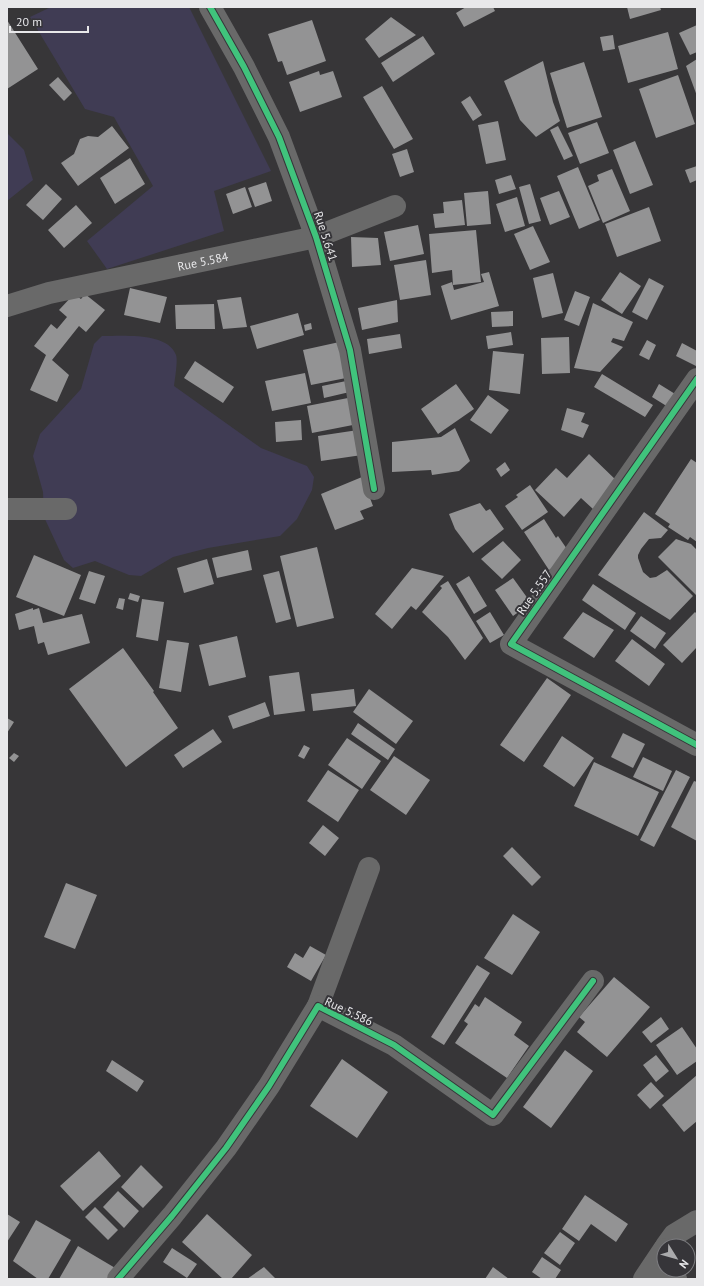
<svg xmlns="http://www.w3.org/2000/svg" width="704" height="1286" font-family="'PT Sans',sans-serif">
<rect width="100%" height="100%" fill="#373638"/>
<path fill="#403c54" d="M51,7h138l82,164 -57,20 10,40 -117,38 -20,-28 66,-55 -39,-69 -29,-8 -55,-92z
M7,133l17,17 9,30 -26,21z
M102,336c20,0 66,-4 74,19 2,5 -1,23 -2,31l87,62 46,18 7,11 -2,13 -15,29 -17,17 -72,12 -35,9 -32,19 -12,-1 -34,-14 -22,7 -9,-8 -20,-43 -1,-25 -10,-36 7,-22 41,-45 13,-45z"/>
<path fill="#939394" d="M466,7h27l2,4 -31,16 -8,-14z
M627,7h33l1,3 -31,9z
M391,17l25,18 -37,23 -14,-19z
M7,20l31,49 -31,20z
M312,20l14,41 -39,14 -5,-14 -4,1 -10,-28z
M697,25v27l-7,3 -11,-22z
M668,32l10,37 -50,14 -10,-37z
M613,35l2,14 -12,2 -3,-14z
M423,36l12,18 -42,28 -12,-19z
M697,59v37l-11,-30z
M543,61l10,41 7,19 -24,16 -16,-17 -16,-39z
M584,62l18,55 -35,11 -17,-55z
M319,71l1,4 13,-4 9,26 -42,15 -11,-30z
M678,75l17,49 -39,14 -17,-49z
M58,77l14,16 -8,8 -15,-16z
M382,86l31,53 -19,10 -31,-52z
M470,96l12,19 -9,6 -12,-19z
M498,121l8,39 -20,4 -8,-39z
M597,122l12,31 -29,11 -12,-31z
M112,126l17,22 -51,38 -17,-23 13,-9 6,-15 8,-3 10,1z
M558,126l15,30 -9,4 -14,-30z
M635,141l18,44 -23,9 -17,-44z
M407,149l7,23 -14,5 -8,-23z
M130,158l15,26 -30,20 -15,-26z
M697,166v14l-7,3 -5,-13z
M578,167l22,53 -21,9 -22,-53z
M612,169l18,42 -27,12 -15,-37 11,-5 -2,-6z
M511,175l5,14 -17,5 -4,-14z
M266,182l6,19 -17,6 -7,-19z
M46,184l16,15 -19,21 -17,-15z
M530,184l11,37 -12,3 -10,-37z
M245,187l7,20 -19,7 -7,-20z
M488,191l3,33 -24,2 -3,-33z
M559,191l11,26 -20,8 -10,-27z
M517,197l8,29 -20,6 -9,-28z
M462,200l3,25 -30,3 -2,-14 11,-1 -1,-11z
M76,205l16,18 -28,25 -16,-18z
M649,207l12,34 -44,16 -12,-33z
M418,225l6,29 -34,7 -6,-29z
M533,226l17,36 -20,8 -16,-36z
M476,230l5,52 -28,3 -1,-15 -20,3 -3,-39z
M351,237l27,1 3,27 -29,2z
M426,260l5,35 -31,5 -6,-35z
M489,272l10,34 -48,14 -10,-34 11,-4 2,8 30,-8 -3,-8z
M620,272l21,14 -19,28 -21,-14z
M553,273l10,40 -21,5 -9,-40z
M649,278l15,8 -17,34 -15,-8z
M130,288l37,9 -7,26 -36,-8z
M575,291l15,6 -11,29 -15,-6z
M74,294l7,5 4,-5 20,16 -19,22 -7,-6 -27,34 17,15 -12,27 -27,-12 16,-35 -12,-9 17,-22 6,5 10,-12 -8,-7z
M241,297l6,30 -24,2 -6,-29z
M397,300l1,22 -36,8 -4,-22z
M593,303l40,19 -9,19 -11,-3 -2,4 12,5 -23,25 -26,-4z
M214,304l1,25h-39l-1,-24z
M513,311v15l-21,1 -1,-15z
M298,313l6,22 -47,14 -7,-23z
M311,323l1,6 -7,2 -1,-6z
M511,332l2,13 -25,4 -2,-13z
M400,334l2,14 -33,6 -2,-15z
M569,337l1,36 -28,1 -1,-36z
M647,340l9,5 -7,15 -10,-5z
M344,341l7,36 -40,8 -8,-35z
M682,343l15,8v13l-1,2 -20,-10z
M493,351l31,3 -4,40 -31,-4z
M195,361l39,26 -11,16 -39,-25z
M305,373l6,30 -39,8 -7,-30z
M602,374l51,31 -8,12 -51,-30z
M351,380l3,11 -30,7 -2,-12z
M456,384l18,25 -36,25 -17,-25z
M659,384l21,13 -7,13 -21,-13z
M488,395l21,15 -18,24 -21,-14z
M353,397l5,27 -46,9 -5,-27z
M567,408l18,5 -4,9 8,3 -6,13 -22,-8z
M301,420l1,20 -26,2 -1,-20z
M455,428l15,33 -11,10 -27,4 -1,-5 -39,2v-30l49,-5z
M358,430l4,25 -41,6 -3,-25z
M589,454l29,28 -25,27 -12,-11 -17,19 -29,-27 21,-22 11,10z
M691,459l6,4v79l-7,-5 -2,3 -20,-13 2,-3 -15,-10z
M505,462l5,8 -9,7 -5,-8z
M362,477l11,29 -13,5 4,8 -29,11 -14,-36z
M530,485l18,27 -26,18 -17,-24 13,-9 -2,-2z
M480,503l6,8 4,-2 14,20 -31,24 -18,-24 -6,-15z
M644,512l24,18 -7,8 -12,1 -8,10 -3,6v3l5,14 7,6 6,-1 11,-7 26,26 -23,24 -72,-45z
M544,519l12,19 2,-2 11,16 -6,9 -14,9 -25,-38z
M676,539l15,5 6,6v46l-39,-39z
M503,541l18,19 -19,19 -21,-20z
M317,547l17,71 -37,9 -17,-71z
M248,550l4,20 -35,8 -5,-20z
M34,555l47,20 -17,41 -48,-19z
M207,559l7,25 -30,9 -7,-25z
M412,568l32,8 -28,34 -5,-4 -19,23 -17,-15z
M89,571l16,5 -10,28 -16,-5z
M279,571l12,48 -15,4 -13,-48z
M469,576l18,30 -13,8 -18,-30z
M513,578l18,25 -18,13 -18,-26z
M448,581l35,57 -18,22 -17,-23 -26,-25 20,-24 -2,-2z
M593,584l43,29 -11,17 -43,-30z
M130,593l10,3 -2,6 -10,-3z
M119,598l6,1 -2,11 -7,-2z
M142,599l22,3 -6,39 -22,-4z
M33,608v2l6,-2 4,15 39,-9 8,29 -42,12 -4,-13 -6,2 -4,-18 -15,4 -4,-16z
M490,612l14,23 -14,8 -14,-22z
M583,612l31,18 -20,28 -31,-20z
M695,612l2,2v33l-15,16 -19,-18z
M641,616l25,17 -11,16 -25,-18z
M237,636l9,41 -37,9 -10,-41z
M632,639l33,25 -16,22 -34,-25z
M167,640l22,3 -8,49 -22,-4z
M123,648l31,43 -1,1 25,36 -52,39 -57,-78z
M299,672l6,39 -31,4 -5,-39z
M547,678l24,17 -47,67 -24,-17z
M354,689l2,17 -43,5 -2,-17z
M369,689l44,32 -17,23 -43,-32z
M265,702l5,14 -37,13 -5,-13z
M7,718l7,4 -7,11z
M358,723l37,26 -7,11 -37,-26z
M213,729l9,13 -39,26 -9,-13z
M623,733l22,11 -12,24 -22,-11z
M562,736l32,22 -20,29 -31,-21z
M347,738l34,23 -19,28 -34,-24z
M304,745l6,3 -6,11 -6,-3z
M14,753l5,3 -5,6 -5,-4z
M394,756l36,24 -24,35 -36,-25z
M643,757l29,14 -9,20 -30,-14z
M594,762l65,30 -21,44 -64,-30z
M328,770l31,20 -21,32 -31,-21z
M676,770l14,7 -36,70 -14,-7z
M694,781l3,1v59l-26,-14z
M323,825l16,13 -14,18 -16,-13z
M512,847l29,30 -9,9 -29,-30z
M66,883l31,12 -22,54 -31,-12z
M513,914l27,18 -28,43 -28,-17z
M310,946l16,9 -15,26 -24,-14 8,-14 8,5z
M477,965l13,8 -46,72 -13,-8z
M614,977l36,30 -43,50 -30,-25 8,-10 -6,-5z
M485,997l37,25 -8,13 15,11 -22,32 -52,-35 13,-19 -4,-3 11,-17 4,3z
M661,1017l8,12 -18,14 -9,-11z
M682,1027l15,22v12l-20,14 -21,-30z
M565,1050l28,21 -42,57 -28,-21z
M656,1055l13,16 -13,11 -13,-17z
M342,1059l46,33 -31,46 -47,-32z
M112,1060l32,21 -7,11 -31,-21z
M697,1075v46l-13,11 -22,-27z
M651,1082l13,14 -14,13 -13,-14z
M99,1151l22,25 -38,35 -23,-25z
M141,1165l22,22 -20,21 -22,-21z
M118,1191l21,20 -15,17 -21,-21z
M585,1195l43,29 -12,18 -25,-18 -12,17 -17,-12z
M95,1207l23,23 -10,10 -23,-23z
M7,1214l13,8 -13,20z
M207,1214l45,41 -21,24h-8l-41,-37z
M36,1220l35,20 -23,39h-10l-25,-18z
M560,1232l15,11 -15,22 -16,-12z
M78,1246l44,26 -5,7h-58z
M172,1248l25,16 -10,14 -24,-16z
M542,1257l19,13 -6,9h-13l-10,-7z
M264,1267l12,12h-29z
M493,1267l16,12h-24z"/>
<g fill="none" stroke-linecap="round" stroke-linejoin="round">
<g stroke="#696969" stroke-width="22">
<path d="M210,7l34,60 35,70 37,100 34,113 24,139"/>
<path id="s1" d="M7,306l42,-13 267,-56 79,-31"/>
<path d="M697,379l-186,265 186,101"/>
<path d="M7,509h59"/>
<path d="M318,1006l51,-138"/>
<path d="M666,1246l8,-11 23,-14"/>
<path d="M654,1265l22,14"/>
<path d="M118,1279l54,-63 54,-68 43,-62 49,-80 76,39 99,70 100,-134"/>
<path d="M644,1279l20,-30"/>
</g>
<defs>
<path id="cycleway" d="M210,7l34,60 35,70 37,100 34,113 24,139
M697,379l-186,265 186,101
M118,1279l54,-63 54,-68 43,-62 49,-80 76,39 99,70 100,-134"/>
</defs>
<use href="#cycleway" stroke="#363539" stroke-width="8"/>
<use href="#cycleway" stroke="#40c37c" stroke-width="6"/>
</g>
<g text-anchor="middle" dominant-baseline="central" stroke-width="4" stroke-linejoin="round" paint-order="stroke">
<g font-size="12" fill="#e8e8ea" stroke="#363539">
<text transform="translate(326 236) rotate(72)">Rue 5.641</text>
<text stroke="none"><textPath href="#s1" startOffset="201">Rue 5.584</textPath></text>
<text transform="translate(534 592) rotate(-55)">Rue 5.557</text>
<text transform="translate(349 1011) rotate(25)">Rue 5.586</text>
</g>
</g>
<rect width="704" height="1286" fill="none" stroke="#e8e8ea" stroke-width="16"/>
<g transform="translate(676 1258) rotate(127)"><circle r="19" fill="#363539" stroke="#7d7d80"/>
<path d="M0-3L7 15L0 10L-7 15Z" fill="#aaaaac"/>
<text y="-6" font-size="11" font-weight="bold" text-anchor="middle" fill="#e8e8ea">N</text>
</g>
<path d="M10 26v6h78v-6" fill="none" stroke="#e8e8ea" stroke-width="2"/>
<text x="16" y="26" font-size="12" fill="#e8e8ea" stroke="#363539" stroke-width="3" paint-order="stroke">20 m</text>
</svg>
